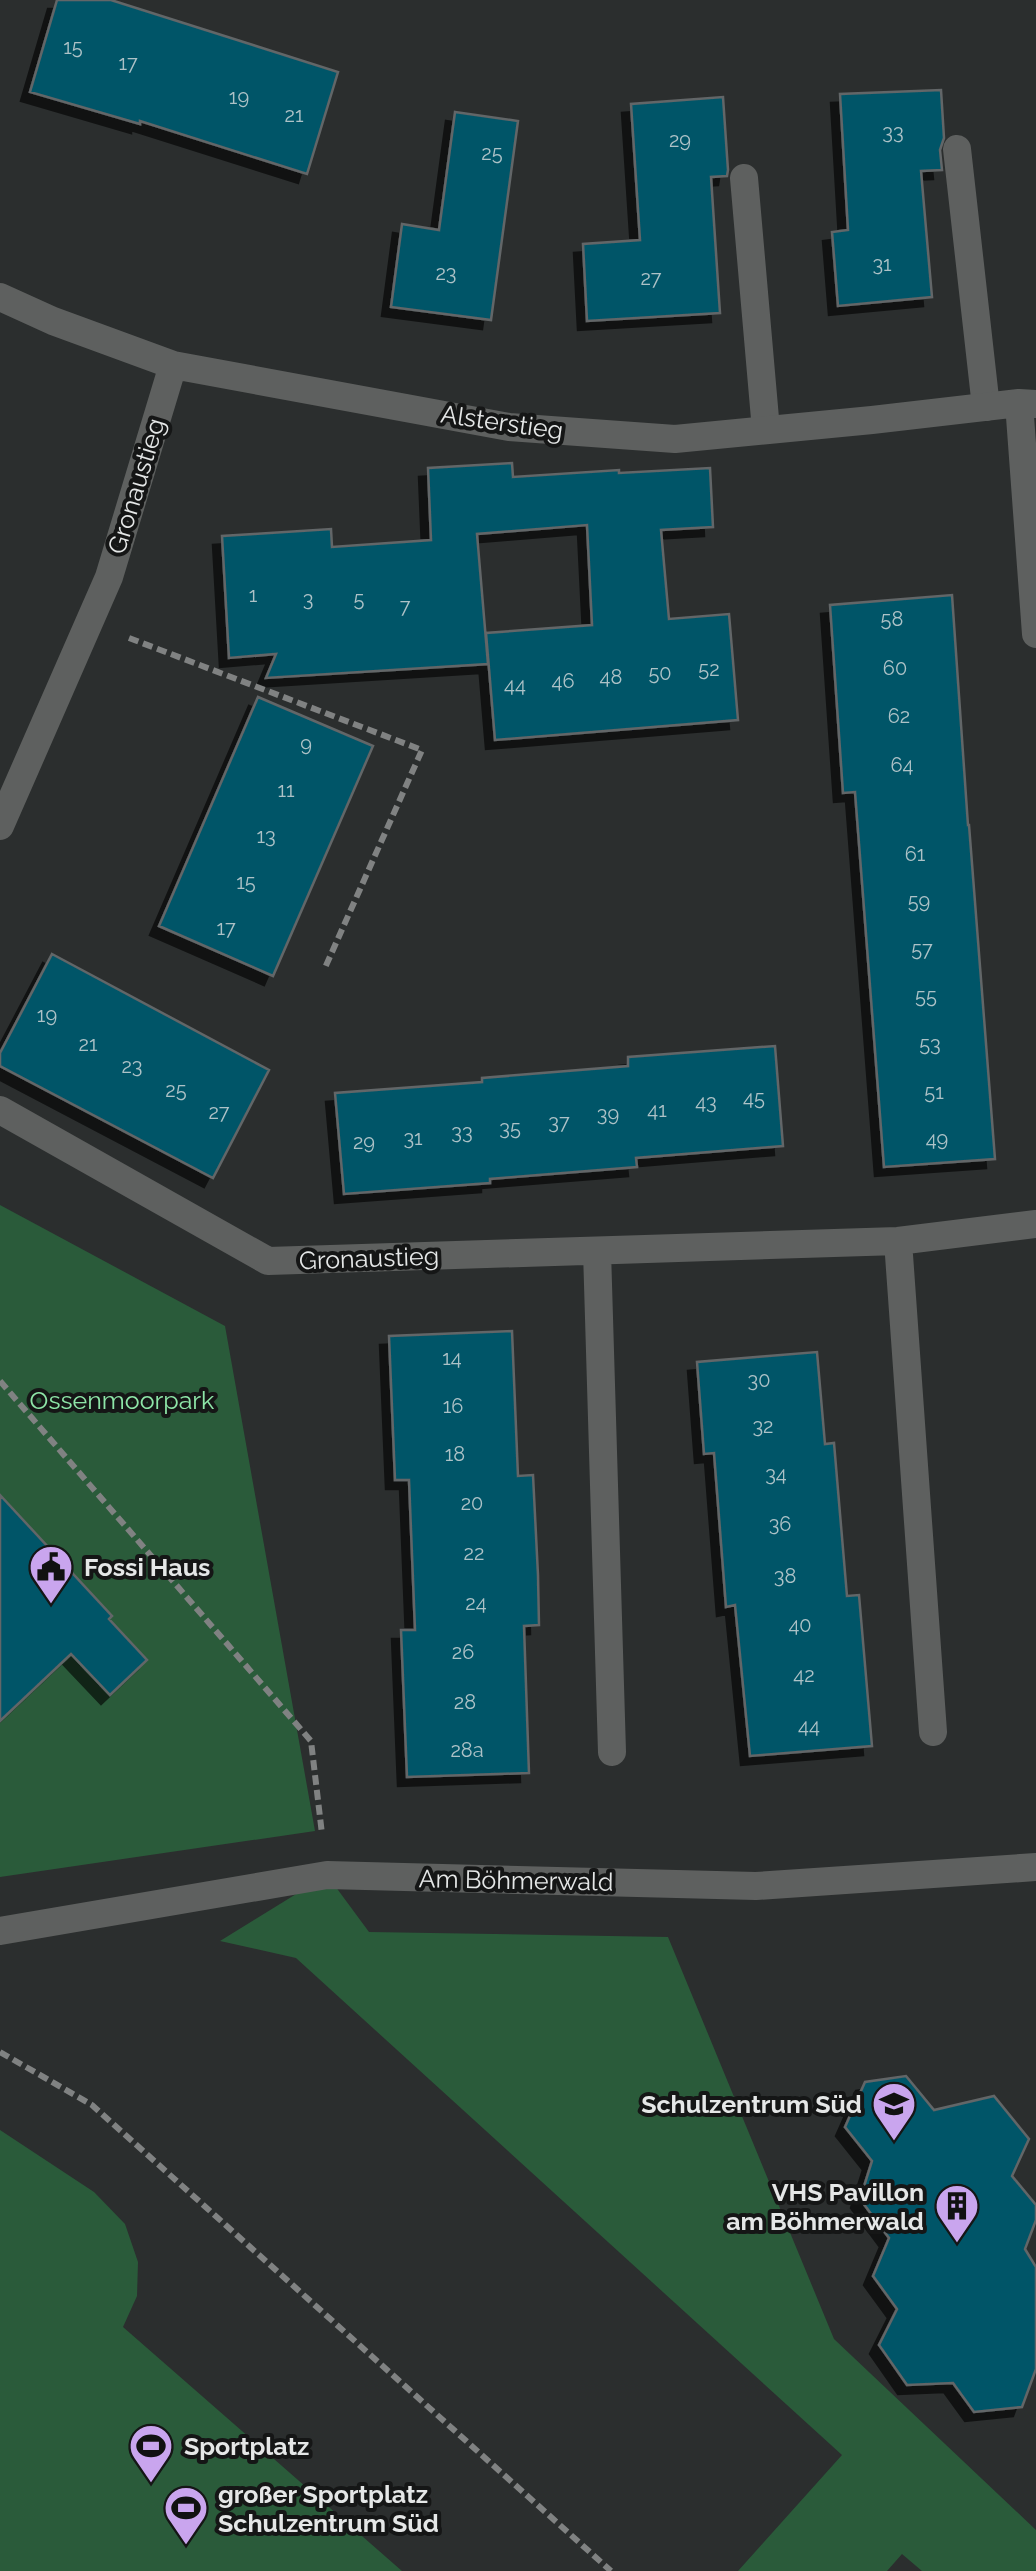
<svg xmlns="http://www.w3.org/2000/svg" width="1036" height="2571" font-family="Raleway,sans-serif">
<defs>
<filter id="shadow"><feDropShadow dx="-9" dy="9" stdDeviation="0" flood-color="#0009"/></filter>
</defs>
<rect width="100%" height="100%" fill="#2b2e2e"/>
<path fill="#2a5b3a" d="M0,1205l225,121 90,505 -315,46z
M327,1875l42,57 299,5 166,402 202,191v41h-114l-20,-17 -15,17h-149l104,-116 -546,-497 -76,-17z
M0,2130l94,62 31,32 13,38 -1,34 -14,31 279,244h-402z"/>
<path fill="#045567" stroke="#626667" stroke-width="2.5" filter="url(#shadow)" d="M57,0h54l227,72 -31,102 -167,-53v3l-110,-32z
M941,90l3,48 -4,12 2,20 -21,1 11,126 -94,9 -6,-74 16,-2 -8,-136z
M723,97l5,73 -1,6 -16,1 9,136 -133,8 -4,-77 57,-4 -9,-136z
M455,112l63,9 -27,199 -100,-13 11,-83 37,6z
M512,463l1,14 106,-7v3l91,-5 3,59 -52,3 8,89 60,-5 9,106 -243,20 -9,-107 106,-8 -5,-100 -110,9 11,130 -222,14 10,-24 -47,4 -7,-122 109,-7 1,18 99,-7 -3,-72z
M952,595l16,230h1l26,334 -111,8 -29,-375 -12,1 -13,-188z
M258,697l115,49 -100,230 -114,-50z
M52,954l217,116 -56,108 -213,-112v-13z
M775,1046l8,100 -147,12 1,9 -147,12v4l-146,11 -9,-101 147,-11v-4l146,-12v-9z
M512,1331l6,145 15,-1 5,100 1,50 -15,1 5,147 -122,4 -6,-147h14l-6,-150h-14l-6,-144z
M817,1352l8,92 9,-1 13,153 12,-1 13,151 -122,10 -15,-151 -9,2 -12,-154 -10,1 -7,-92z
M0,1495l112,121 -3,3 38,41 -37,35 -39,-41 -71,67z
M906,2076l28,34 60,-14 35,43 -17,37 24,29v15l-11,29 11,18v102l-14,38 -48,5 -21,-29 -46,2 -28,-40 18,-36 -24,-33 16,-38 -29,-39 12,-38 -27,-34 20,-45z"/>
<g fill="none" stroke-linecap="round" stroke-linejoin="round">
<path stroke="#808282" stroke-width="6" stroke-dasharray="10 5" stroke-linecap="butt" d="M129,638l293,112 -98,220
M0,1381l311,360 11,93
M0,2052l92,53 519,466"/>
<path stroke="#5e605f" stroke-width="28" d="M957,149l29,258
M744,178l22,252"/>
<path stroke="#5e605f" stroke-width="28" d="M0,297l53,24 120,44 336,62 166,12 197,-19 147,-17 17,1
M1019,403l17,231
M0,826l109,-249 64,-212
M0,1110l268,151 630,-20 138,-17
M898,1241l35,491
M597,1251l15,501
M0,1931l327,-56 429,11 280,-19"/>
</g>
<defs>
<symbol id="civic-pin" viewBox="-11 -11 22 30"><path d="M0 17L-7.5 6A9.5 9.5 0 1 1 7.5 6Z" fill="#c9a5ee" stroke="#151616"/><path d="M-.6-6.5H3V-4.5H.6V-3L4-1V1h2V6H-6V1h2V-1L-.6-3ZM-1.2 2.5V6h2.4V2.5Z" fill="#111"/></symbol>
<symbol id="school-pin" viewBox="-11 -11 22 30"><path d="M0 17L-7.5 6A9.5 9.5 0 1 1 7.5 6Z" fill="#c9a5ee" stroke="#151616"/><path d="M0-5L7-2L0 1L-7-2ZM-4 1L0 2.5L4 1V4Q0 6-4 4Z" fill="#111"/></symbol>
<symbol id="building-pin" viewBox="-11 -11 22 30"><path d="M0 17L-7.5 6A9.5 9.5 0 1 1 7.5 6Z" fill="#c9a5ee" stroke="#151616"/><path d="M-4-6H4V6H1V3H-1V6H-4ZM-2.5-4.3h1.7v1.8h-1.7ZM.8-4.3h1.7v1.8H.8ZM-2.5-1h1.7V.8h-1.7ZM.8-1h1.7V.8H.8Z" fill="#111"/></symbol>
<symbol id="stadium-pin" viewBox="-11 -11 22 30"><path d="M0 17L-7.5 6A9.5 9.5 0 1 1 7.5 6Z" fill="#c9a5ee" stroke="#151616"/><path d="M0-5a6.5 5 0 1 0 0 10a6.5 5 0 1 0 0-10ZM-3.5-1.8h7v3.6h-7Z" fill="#111"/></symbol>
</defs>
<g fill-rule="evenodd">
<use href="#civic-pin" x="26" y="1542" width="50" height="68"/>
<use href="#school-pin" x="869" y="2079" width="50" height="68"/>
<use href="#building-pin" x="932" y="2181" width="50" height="68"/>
<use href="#stadium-pin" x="126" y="2421" width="50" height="68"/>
<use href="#stadium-pin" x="161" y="2483" width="50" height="68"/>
</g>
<g text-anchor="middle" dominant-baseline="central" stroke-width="8" stroke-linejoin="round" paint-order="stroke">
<g font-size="20" fill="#adc2c7">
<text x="73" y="47">15</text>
<text x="128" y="63">17</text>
<text x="239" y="97">19</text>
<text x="294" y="115">21</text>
<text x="893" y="132">33</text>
<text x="680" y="140">29</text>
<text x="492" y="153">25</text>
<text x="882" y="264">31</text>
<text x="446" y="273">23</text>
<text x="651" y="278">27</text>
<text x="253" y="595">1</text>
<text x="308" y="599">3</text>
<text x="359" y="599">5</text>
<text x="405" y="606">7</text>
<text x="892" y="619">58</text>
<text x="895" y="668">60</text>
<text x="709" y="669">52</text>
<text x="660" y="673">50</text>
<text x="611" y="677">48</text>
<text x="563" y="681">46</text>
<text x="515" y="685">44</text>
<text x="899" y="716">62</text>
<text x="306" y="744">9</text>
<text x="902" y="765">64</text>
<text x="286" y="790">11</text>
<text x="266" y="836">13</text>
<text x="915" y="854">61</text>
<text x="246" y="882">15</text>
<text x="919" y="901">59</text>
<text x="226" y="928">17</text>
<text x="922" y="949">57</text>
<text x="926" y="996">55</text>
<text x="47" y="1015">19</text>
<text x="88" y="1044">21</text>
<text x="930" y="1044">53</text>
<text x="132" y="1066">23</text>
<text x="176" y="1090">25</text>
<text x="934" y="1092">51</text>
<text x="754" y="1098">45</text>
<text x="706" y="1102">43</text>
<text x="657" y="1110">41</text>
<text x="219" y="1112">27</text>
<text x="608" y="1114">39</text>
<text x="559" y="1122">37</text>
<text x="510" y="1128">35</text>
<text x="462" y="1132">33</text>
<text x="413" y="1138">31</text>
<text x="937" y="1139">49</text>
<text x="364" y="1142">29</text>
<text x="452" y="1358">14</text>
<text x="759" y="1380">30</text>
<text x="453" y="1406">16</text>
<text x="763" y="1426">32</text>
<text x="455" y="1454">18</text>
<text x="776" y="1474">34</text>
<text x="472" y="1503">20</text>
<text x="780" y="1524">36</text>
<text x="474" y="1553">22</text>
<text x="785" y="1576">38</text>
<text x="476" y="1603">24</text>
<text x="800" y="1625">40</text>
<text x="463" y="1652">26</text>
<text x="804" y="1675">42</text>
<text x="465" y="1702">28</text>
<text x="809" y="1726">44</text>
<text x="467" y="1750">28a</text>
</g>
<g font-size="25" fill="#e5e7e7" stroke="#151616">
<text transform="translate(502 422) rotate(8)">Alsterstieg</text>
<text transform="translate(136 486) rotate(-73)">Gronaustieg</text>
<text transform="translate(369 1258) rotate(-2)">Gronaustieg</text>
<text transform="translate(516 1880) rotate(1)">Am Böhmerwald</text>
</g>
<g font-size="25" fill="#8ee6a8" stroke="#151616">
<text x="122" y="1400">Ossenmoorpark</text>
</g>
<g font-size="25" font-weight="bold" fill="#e5e7e7" stroke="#151616" text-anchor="start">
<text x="84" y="1567">Fossi Haus</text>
<text x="862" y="2104" text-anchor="end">Schulzentrum Süd</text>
<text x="924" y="2192" text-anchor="end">VHS Pavillon<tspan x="924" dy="29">am Böhmerwald</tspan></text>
<text x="184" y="2446">Sportplatz</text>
<text x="218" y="2494">großer Sportplatz<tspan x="218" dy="29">Schulzentrum Süd</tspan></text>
</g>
</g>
</svg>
